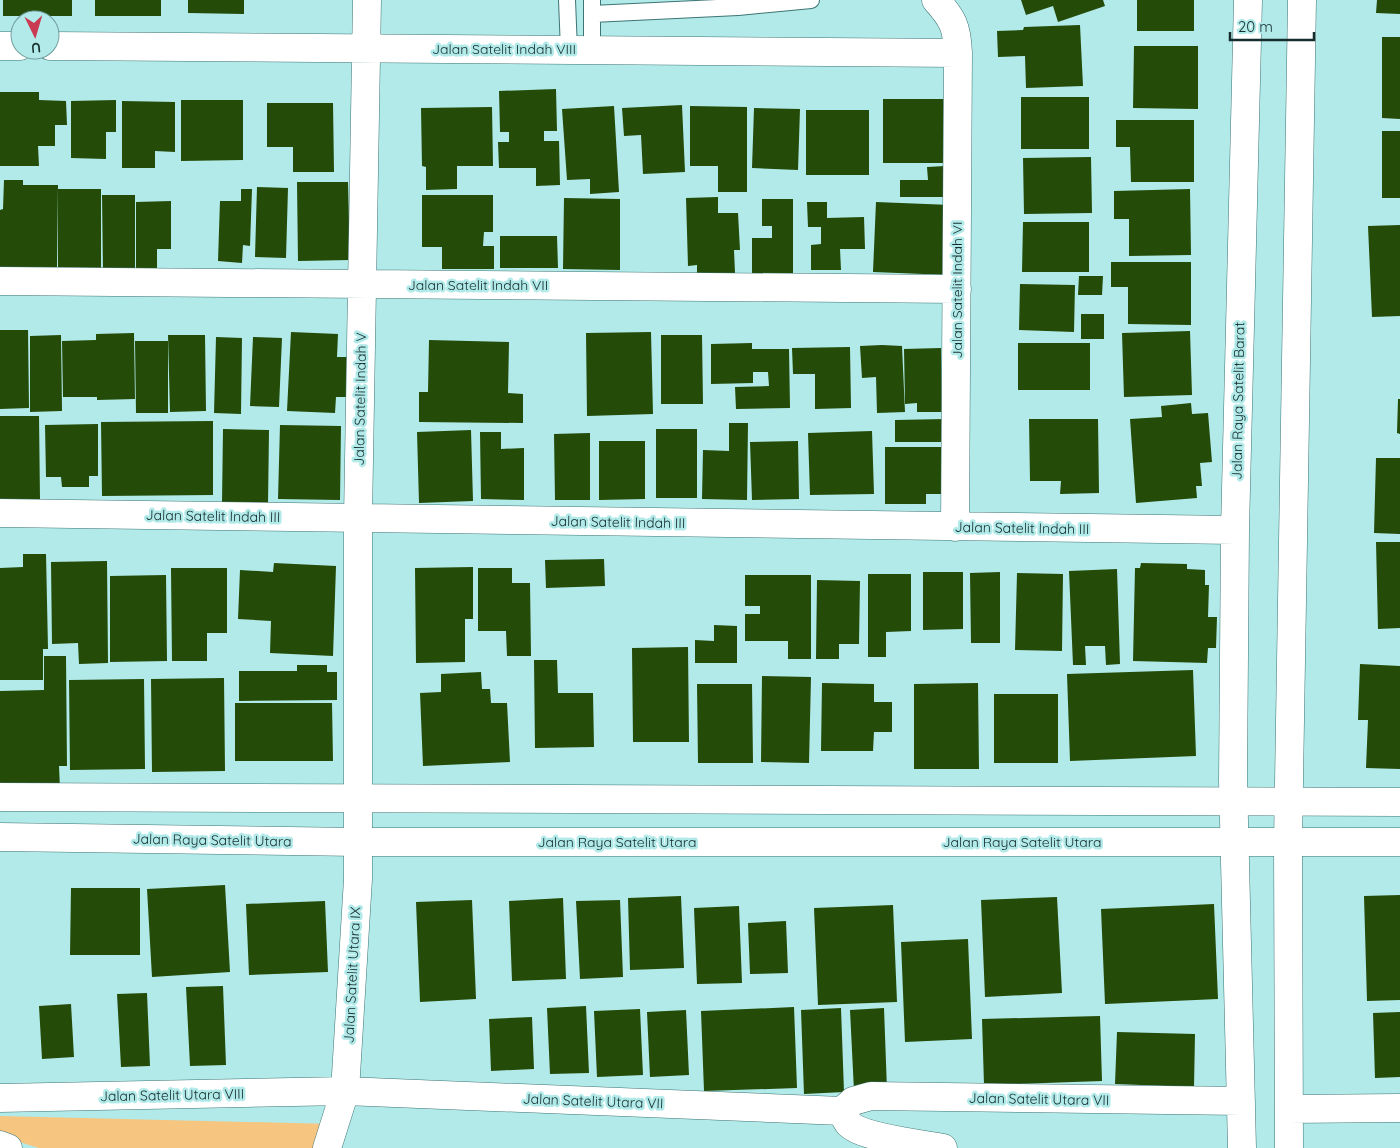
<svg xmlns="http://www.w3.org/2000/svg" width="1400" height="1148" font-family="Quicksand,sans-serif">
<rect width="100%" height="100%" fill="#b1eae9"/>
<path fill="#f6c57f" d="M0,1116l332,8 -9,24h-284l-39,-12z"/>
<path fill="#244b07" d="M3,0h69v16h-69z
M95,0h66v16h-66z
M188,0h56v14l-56,-1z
M1021,0h82l2,6 -47,16 -5,-16 -27,9z
M1137,0h57v31h-57z
M1377,0h23v14l-24,-1z
M1080,25l3,61 -57,2 -1,-32 -27,1 -1,-26 26,-1 1,-3z
M1382,37h18v82l-18,-1z
M1134,46h64v63l-65,-1z
M556,89l1,42h-13v10h15l1,44 -24,1v-18h-37l-1,-26h11v-10h-9l-1,-41z
M0,92h39v8l27,1 1,24h-12v21h-17l1,20h-39z
M1021,97h68v52h-68z
M883,99h63l-1,64h-62z
M116,100v32h-10v27l-35,-1v-57z
M181,100h62v60l-62,1z
M122,101l53,1v50l-20,-1v17h-33z
M267,103h66l1,69h-41v-25h-26z
M682,105l3,67 -42,2 -2,-39 -17,1 -2,-28z
M614,106l5,86 -29,2v-15l-23,1 -5,-71z
M690,106l57,1v85h-29v-26h-28z
M492,107l1,59h-36v23l-31,1v-23l-4,-1 -1,-58z
M754,108l46,1 -2,61 -46,-2z
M806,110h63v65h-63z
M1116,120h78v62h-63l-1,-35h-14z
M1382,131h18v67h-18z
M1091,157l1,56 -68,1 -1,-56z
M945,166v31h-45v-17h28l-1,-13z
M4,180h19v5h35l-1,83 -57,-1v-57l3,-1z
M297,182h51l2,78 -52,1z
M257,187l31,1 -2,70 -31,-1z
M58,189h43v79h-43z
M241,189h11l-2,57 -7,-1 -1,18 -24,-2 2,-60h21z
M1190,189l1,66 -62,1v-37h-15v-28z
M102,195h33v77h-32z
M422,195h71v37h-9l-1,14h11v23h-52v-22h-20z
M718,197v16h20l2,37h-6l1,23 -38,1v-9l-9,1 -2,-68z
M564,198l56,1v71l-57,-1z
M762,199h31v75h-41v-36h20v-12h-10z
M171,201v48h-14v25h-21v-72z
M807,202h20v16l37,-1 1,32h-25l1,21h-30v-25l10,-1v-17h-13z
M876,202l75,3 -2,70 -76,-3z
M1023,222h66v50h-67z
M1400,225v91l-28,1 -4,-91z
M500,236h57l1,32h-58z
M1111,262h80v63l-63,-1v-37h-17z
M1079,276h24l-1,19h-24z
M1020,284l55,1 -1,47 -55,-2z
M1081,314h23v25h-23z
M0,330h28l1,78 -29,1z
M1190,331l2,64 -68,2 -2,-64z
M291,332l47,2 -1,23h12l-1,40h-12l-1,16 -48,-2z
M651,332l2,82 -66,2 -1,-83z
M134,333l1,66 -38,1v-3h-34l-1,-56 34,-1v-6z
M61,335l1,76 -32,1v-76z
M168,335h37l1,76 -36,1z
M661,335h41l1,69h-42z
M216,337l26,1 -1,76 -27,-1z
M253,337l29,1 -3,69 -29,-1z
M429,340l80,2 -1,51 15,1v29l-104,-1v-30h9z
M135,341h33v72h-32z
M752,343v6h37l1,59 -54,1 -1,-22 34,-1 -1,-14h-15v11l-42,1v-40z
M1018,343h72v47h-72z
M882,345l20,1 3,66 -28,1 -1,-36 -14,1 -2,-32z
M850,347l1,61 -36,1v-35h-22l-1,-26z
M941,348l1,64h-25v-9l-12,1 -1,-55z
M1398,399h2v35l-3,-1z
M1191,403l1,11 16,-1 4,49 -12,1 2,23h-6l1,12 -61,5 -6,-84 32,-2 -1,-11z
M0,416h39l1,84h-40z
M946,419v23h-51v-22z
M1029,419h69l1,74 -39,1 1,-13h-31z
M213,421v74l-111,1 -1,-74z
M729,423h19l-1,77 -45,-1 1,-49 26,1z
M98,424v52h-9v11h-27l-1,-10h-15l-1,-52z
M280,425l61,1 -1,74 -62,-1z
M223,429l46,1 -1,74 -46,-1z
M656,429h41v69h-41z
M471,430l2,71 -54,2 -2,-71z
M872,431l2,63 -64,1 -2,-62z
M480,432h21v17l23,-1v52l-43,-1z
M590,433v67h-35l-1,-66z
M599,441h46v58l-46,1z
M798,441l1,58 -47,1 -2,-58z
M885,447h61v47h-20v10h-41z
M1376,458h24v76l-26,-1z
M1376,542h24v86l-22,1z
M23,554h23l2,95h-5v31h-43v-112l23,-1z
M604,559l1,27 -59,2 -1,-28z
M107,561l1,102 -29,1 -1,-21 -26,1 -1,-82z
M274,563l62,3 -3,90 -63,-3 1,-32 -33,-2 2,-49 33,2z
M1141,563l46,1v5l18,1v15h4l-1,32h9l-1,31h-8l-1,15 -74,-2 2,-93h5z
M473,567v52h-8v43l-49,1 -1,-95z
M171,568h56v65h-20v28h-35z
M478,568h34v15h18l1,73h-24l-1,-25h-28z
M1117,569l3,95 -14,1 -1,-19h-20l1,19h-13l-4,-94z
M923,572h40v57l-40,1z
M1000,572v71h-29l-1,-70z
M1017,573l46,1 -1,77 -47,-1z
M868,574h43v57l-25,1v25h-18z
M166,575l1,86 -57,1v-86z
M745,575h66v84h-23v-18h-43v-27h15v-8h-15z
M817,580l43,1 -1,63h-20v15h-23z
M714,625l23,1v37h-42v-23l19,1z
M688,647l1,95h-56l-1,-94z
M44,656h22l1,110h-8l1,23 -60,1v-99l44,-1z
M534,660h23l1,33h35l1,54 -59,1z
M1360,664l40,2v103l-34,-1 2,-48h-10z
M297,665h30v7h10v28l-98,1v-30h58z
M1193,670l3,86 -126,5 -3,-87z
M481,672l1,17h8l1,14h16l3,59 -87,4 -3,-73 21,-1v-18z
M762,676l49,1 -2,86 -48,-1z
M224,678l1,93 -73,1 -1,-93z
M144,679l1,90 -75,1 -1,-90z
M822,683l52,1v18h18v30h-18l-1,19h-52z
M978,683l1,86h-65v-85z
M697,684h55l1,79h-55z
M994,694h64v69h-64z
M235,703h97l1,58h-98z
M225,885l5,87 -78,5 -5,-88z
M71,888h69v67h-70z
M1400,895v105l-33,1 -3,-105z
M681,896l3,72 -54,2 -2,-72z
M1057,897l5,96 -77,4 -4,-97z
M563,898l3,81 -54,2 -3,-80z
M472,900l4,99 -56,3 -4,-100z
M620,900l3,77 -43,2 -4,-78z
M325,901l3,71 -79,3 -3,-71z
M1214,904l4,95 -113,5 -4,-95z
M893,905l4,97 -79,3 -4,-97z
M739,906l3,77 -45,1 -3,-76z
M786,921l2,52 -38,1 -2,-51z
M968,939l4,100 -67,3 -4,-100z
M223,986l3,79 -36,1 -4,-79z
M147,993l3,73 -29,1 -4,-73z
M71,1004l3,53 -32,2 -3,-53z
M586,1006l3,67 -39,1 -3,-66z
M794,1007l3,81 -93,3 -3,-80z
M841,1008l3,84 -40,2 -3,-84z
M884,1008l3,82 -33,1 -4,-81z
M640,1009l3,66 -46,2 -3,-66z
M686,1010l3,65 -39,2 -3,-65z
M1400,1012v65l-25,1 -2,-65z
M1100,1016l2,65 -118,4 -2,-66z
M532,1017l2,52 -43,2 -2,-52z
M1117,1032l78,2 -1,53 -79,-3z"/>
<g fill="none" stroke-linecap="round" stroke-linejoin="round">
<defs>
<path id="lane" d="M567,0l2,50
M592,14l146,-7 73,-7
M592,50v-50"/>
<path id="street" d="M936,0c17,19 21,27 22,53l-3,474
M0,46h20
M50,46l908,7
M0,281l957,8
M0,513l1235,17
M0,1098l345,-7 497,20 11,-10 18,-5 370,5
M1289,1109l111,-1
M842,1111c2,4 4,10 7,13 14,14 74,20 94,24
M0,1145l8,3
M327,1148l18,-57 13,-212v-361l9,-518
M1242,1148l-9,-368 2,-250 13,-530
M1289,1148l-1,-306 14,-842"/>
<path id="secondary" d="M0,797l1400,5
M0,837l358,5h1042"/>
</defs>
<use href="#lane" stroke="#3e7474" stroke-width="18"/>
<use href="#street" stroke="#3e7474" stroke-width="29"/>
<use href="#secondary" stroke="#3e7474" stroke-width="29"/>
<use href="#lane" stroke="#fff" stroke-width="16"/>
<use href="#street" stroke="#fff" stroke-width="28"/>
<use href="#secondary" stroke="#fff" stroke-width="28"/>
</g>
<g text-anchor="middle" dominant-baseline="central" stroke-width="5" stroke-linejoin="round" paint-order="stroke">
<g font-size="14" fill="#162d2d" stroke="#b1eae9">
<text x="504" y="49">Jalan Satelit Indah VIII</text>
<text x="478" y="285">Jalan Satelit Indah VII</text>
<text transform="translate(957 290) rotate(-90)">Jalan Satelit Indah VI</text>
<text transform="translate(360 399) rotate(-89)">Jalan Satelit Indah V</text>
<text transform="translate(1238 401) rotate(-89)">Jalan Raya Satelit Barat</text>
<text transform="translate(213 516) rotate(1)">Jalan Satelit Indah III</text>
<text transform="translate(618 522) rotate(1)">Jalan Satelit Indah III</text>
<text transform="translate(1022 528) rotate(1)">Jalan Satelit Indah III</text>
<text transform="translate(212 840) rotate(1)">Jalan Raya Satelit Utara</text>
<text x="617" y="842">Jalan Raya Satelit Utara</text>
<text x="1022" y="842">Jalan Raya Satelit Utara</text>
<text transform="translate(352 975) rotate(-87)">Jalan Satelit Utara IX</text>
<text transform="translate(172 1095) rotate(-1)">Jalan Satelit Utara VIII</text>
<text transform="translate(1039 1099) rotate(1)">Jalan Satelit Utara VII</text>
<text transform="translate(593 1101) rotate(2)">Jalan Satelit Utara VII</text>
</g>
</g>
<g transform="translate(35 35) rotate(175)"><circle r="24" fill="#b1eae9" stroke="#739e9e"/>
<path d="M0-4L9 19L0 12L-9 19Z" fill="#ca3a51"/>
<text y="-8" font-size="14" font-weight="bold" text-anchor="middle" fill="#162d2d">U</text>
</g>
<path d="M1230 32v8h84v-8" fill="none" stroke="#162d2d" stroke-width="2.5"/>
<text x="1238" y="32" font-size="15" fill="#162d2d" stroke="#b1eae9" stroke-width="4" paint-order="stroke">20 m</text>
</svg>
